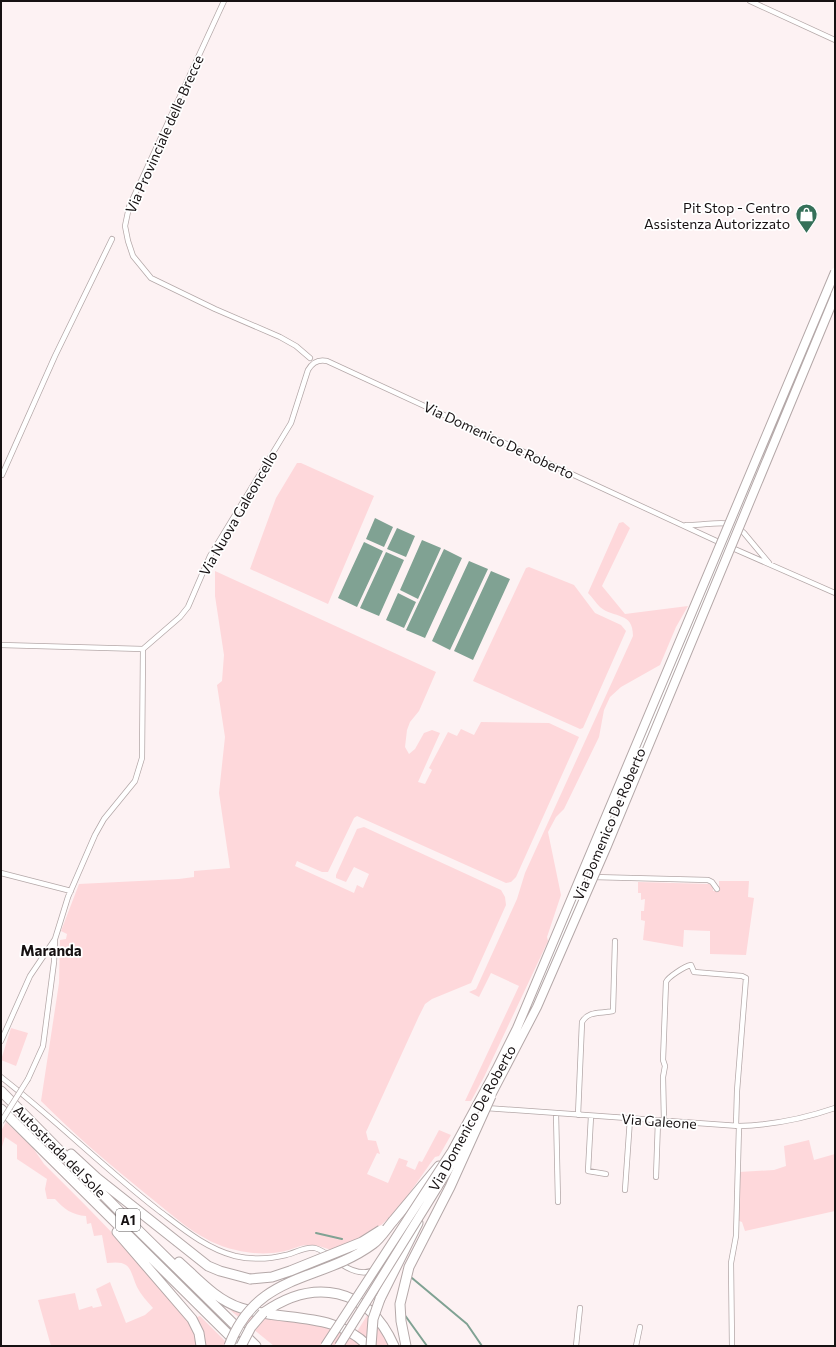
<svg xmlns="http://www.w3.org/2000/svg" width="836" height="1347" font-family="Commissioner,sans-serif">
<rect width="100%" height="100%" fill="#fdf2f3"/>
<path fill="#fed8db" d="M297,463h4l73,33 -46,108 -78,-35 26,-71z
M623,522l7,6 -28,58 23,28 63,-8 -12,21 -16,38 -39,22 -11,10 -6,13 -5,27 -35,72 -8,8 -8,15 13,63 -14,42 1,4 -64,136 -13,24h-6l54,-115 -28,-13 -12,24 -10,-5 7,-3 1,-2 40,-88 8,-26 108,-237c0,-25 -19,-17 -33,-29 -4,-4 -8,-10 -12,-14l31,-70z
M529,567l45,18 21,28 26,12 5,6 -43,97 -3,1 -107,-48 53,-113z
M215,571l221,101 -17,39 -9,11 -3,8 -2,17 4,7 6,-5 9,-16 8,-3 8,3 -22,49 7,2 7,-14 -3,-2 19,-36 9,4 4,-7 13,6 7,-13 68,1 30,14 -63,140 -5,5 -5,1 -149,-67 -3,2 -26,54h-6l-25,-11 -2,5 59,27 3,-8 6,3 6,-14 -15,-7 -8,15 -10,-4v-3l21,-46 7,-2 137,63 4,7 1,8 -35,78 -39,16 -7,5 -6,12 -53,116 2,8 8,1 4,13 -3,-1 -10,21 21,9 11,-25 9,3 -2,5 9,4 4,-9 3,1 17,-32 12,5 -12,21 -4,1c-21,28 -42,67 -75,82 -9,4 -20,7 -29,11 -32,-12 -31,1 -59,3 -12,1 -24,0 -36,-3 -35,-7 -62,-34 -90,-56 -36,-29 -71,-59 -105,-93l18,-118 1,-43 6,-1 1,-5 -6,-3 18,-47 100,-5 15,-2v-6l36,-3 -11,-75 6,-56 -8,-52 5,-4 2,-26 -9,-59z
M719,881h30l-1,16 6,1 -8,57 -36,-1v-23l-26,-1 -1,17 -40,-7 2,-19 -4,-1v-9h3l1,-12 -4,1v-7h-3v-11l71,2 4,1v6h6z
M11,1028l17,5 -12,33 -15,-6z
M6,1122l27,26 11,16c39,39 78,77 114,119 16,19 35,37 39,63h-146l-13,-46 37,-7 4,17 13,-4 1,2 9,-2 -6,-17 14,-7 16,41 19,-8 8,-7c-6,-7 -12,-13 -16,-21 -8,-18 -5,-27 -30,-24l-5,-28 -8,1 -3,-13 -4,1 -1,-8c-14,-1 -22,-7 -31,-17h-8l-2,-10 2,-10 -30,-20v-14l-12,-8 -4,13v-19z
M809,1140l5,20 21,-6v57l-90,20 -3,-9 -3,-1v-49l35,-2 12,-4 -2,-20z
M230,1310c33,10 64,9 97,18 9,2 17,7 26,10l15,-24 14,16 8,16h-116z
M200,1316l30,30h-25l-11,-28z"/>
<path fill="#80a293" d="M375,518l18,9 -9,20 -18,-8z
M397,528l18,8 -9,21 -19,-8z
M422,540l19,8 -23,51 -18,-9z
M364,542l19,9 -26,56 -19,-9z
M444,549l18,9 -37,80 -19,-8z
M386,552l18,8 -25,56 -19,-8z
M469,561l19,8 -38,81 -18,-9z
M491,571l19,8 -37,81 -19,-9z
M398,593l18,9 -12,26 -18,-8z"/>
<g fill="none" stroke-linecap="round" stroke-linejoin="round">
<path stroke="#80a293" stroke-width="2" d="M316,1233l26,6
M412,1278l55,46 15,22
M404,1314l23,32"/>
<defs>
<path id="minor" d="M224,1l-95,206 -4,19 3,15 5,15 18,22 64,31 65,28 16,9 14,12
M750,1l85,39
M830,298l5,-11
M2,475l53,-119 57,-117
M686,525c15,1 31,-4 45,-1
M737,527l7,6 25,30
M730,547l105,46
M1,645l142,4
M143,649l37,-32 8,-10 22,-51 81,-133 17,-53c4,-7 10,-11 19,-9l396,183
M1,873l70,18
M593,877l115,3 4,2 5,7
M522,1025l26,-56 265,-629
M1,1041l29,-65 25,-37
M1,1077c54,42 103,91 157,133 24,18 47,38 77,46 17,4 35,3 51,-1 9,-2 20,-9 29,-7 10,3 18,11 26,16 36,24 48,-8 65,-34
M28,1079l15,-33 11,-84 1,-23 13,-42 27,-62 9,-16 31,-38 7,-23 1,-109
M486,1108l253,18c34,-1 64,-7 96,-18
M556,1113l2,89
M578,1115l4,-93c7,-12 19,-8 31,-11l2,-70
M591,1116l-3,55 18,3
M664,1121l-1,-44 2,-11 -2,-6 3,-78c2,-5 19,-16 25,-17l3,7 48,4 4,2 -9,113 -1,35
M463,1139l22,-39
M656,1177l2,-56
M625,1190l5,-71
M576,1346l4,-38
M636,1346l4,-19
M732,1346l-1,-83 5,-27 3,-110"/>
<path id="motorway" d="M1,1091l136,138 119,117
M1,1109l239,237
M71,1154l26,24 111,88 12,5 30,8
M393,1221l46,-55
M117,1232l75,87 7,14 2,13
M179,1262c19,17 37,38 62,46 43,14 93,3 127,38
M380,1299l38,-76
M263,1313c51,-36 105,-26 131,33"/>
</defs>
<use href="#minor" stroke="#b4a8a8" stroke-width="6"/>
<use href="#motorway" stroke="#b4a8a8" stroke-width="11"/>
<use href="#minor" stroke="#fff" stroke-width="4.5"/>
<use href="#motorway" stroke="#fff" stroke-width="9"/>
<defs>
<path id="minor-bridge" d="M1,1122l27,-43"/>
<path id="trunk-bridge" d="M488,1101l49,-94 70,-161 228,-550
M325,1346l127,-195 44,-81 21,-42 318,-756
M339,1346l129,-208"/>
<path id="motorway-bridge" d="M250,1279l22,-2 18,-6 72,-29 19,-12
M229,1346c28,-75 91,-63 144,-102 8,-6 14,-16 20,-23
M241,1346l10,-19 12,-14
M371,1346l2,-27 7,-20
M406,1346l-5,-25 -1,-17 9,-37 41,-80 41,-91"/>
</defs>
<use href="#minor-bridge" stroke="#b4a8a8" stroke-width="6" stroke-linecap="butt"/>
<use href="#trunk-bridge" stroke="#b4a8a8" stroke-width="10" stroke-linecap="butt"/>
<use href="#motorway-bridge" stroke="#b4a8a8" stroke-width="11" stroke-linecap="butt"/>
<use href="#minor-bridge" stroke="#fff" stroke-width="4.5"/>
<use href="#trunk-bridge" stroke="#fff" stroke-width="8"/>
<use href="#motorway-bridge" stroke="#fff" stroke-width="9"/>
</g>
<defs>
<symbol id="shop-pin" viewBox="-11 -11 22 30"><path d="M0 17L-7.5 6A9.5 9.5 0 1 1 7.5 6Z" fill="#357059" stroke="#fff"/><path d="M-5-2.5h2.3a2.7 3.5 0 0 1 5.4 0H5L5.5 6h-11ZM-1.5-2.5h3a1.5 2.3 0 0 0-3 0Z" fill="#fff"/></symbol>
</defs>
<g fill-rule="evenodd">
<use href="#shop-pin" x="794" y="202" width="25" height="34"/>
</g>
<g text-anchor="middle" dominant-baseline="central" stroke-width="3.5" stroke-linejoin="round" paint-order="stroke">
<rect fill="#fff" stroke="#5c5859" stroke-width="1" x="116" y="1209" width="24" height="22" rx="3"/>
<g font-size="13" font-weight="bold" fill="#161112">
<text x="128" y="1220">A1</text>
</g>
<g font-size="14" fill="#161112" stroke="#fff">
<text transform="translate(164 134) rotate(-66)">Via Provinciale delle Brecce</text>
<text transform="translate(499 440) rotate(25)">Via Domenico De Roberto</text>
<text transform="translate(238 513) rotate(-60)">Via Nuova Galeoncello</text>
<text transform="translate(609 824) rotate(-67)">Via Domenico De Roberto</text>
<text transform="translate(472 1118) rotate(-61)">Via Domenico De Roberto</text>
<text transform="translate(659 1121) rotate(4)">Via Galeone</text>
<text transform="translate(60 1151) rotate(45)">Autostrada del Sole</text>
</g>
<g font-size="14" fill="#161112" stroke="#fff" text-anchor="end">
<text x="790" y="207">Pit Stop - Centro<tspan x="790" dy="16">Assistenza Autorizzato</tspan></text>
</g>
<g font-size="15" font-weight="bold" fill="#161112" stroke="#fff">
<text x="51" y="950">Maranda</text>
</g>
</g>
<rect width="836" height="1347" fill="none" stroke="#161112" stroke-width="4"/>
</svg>
